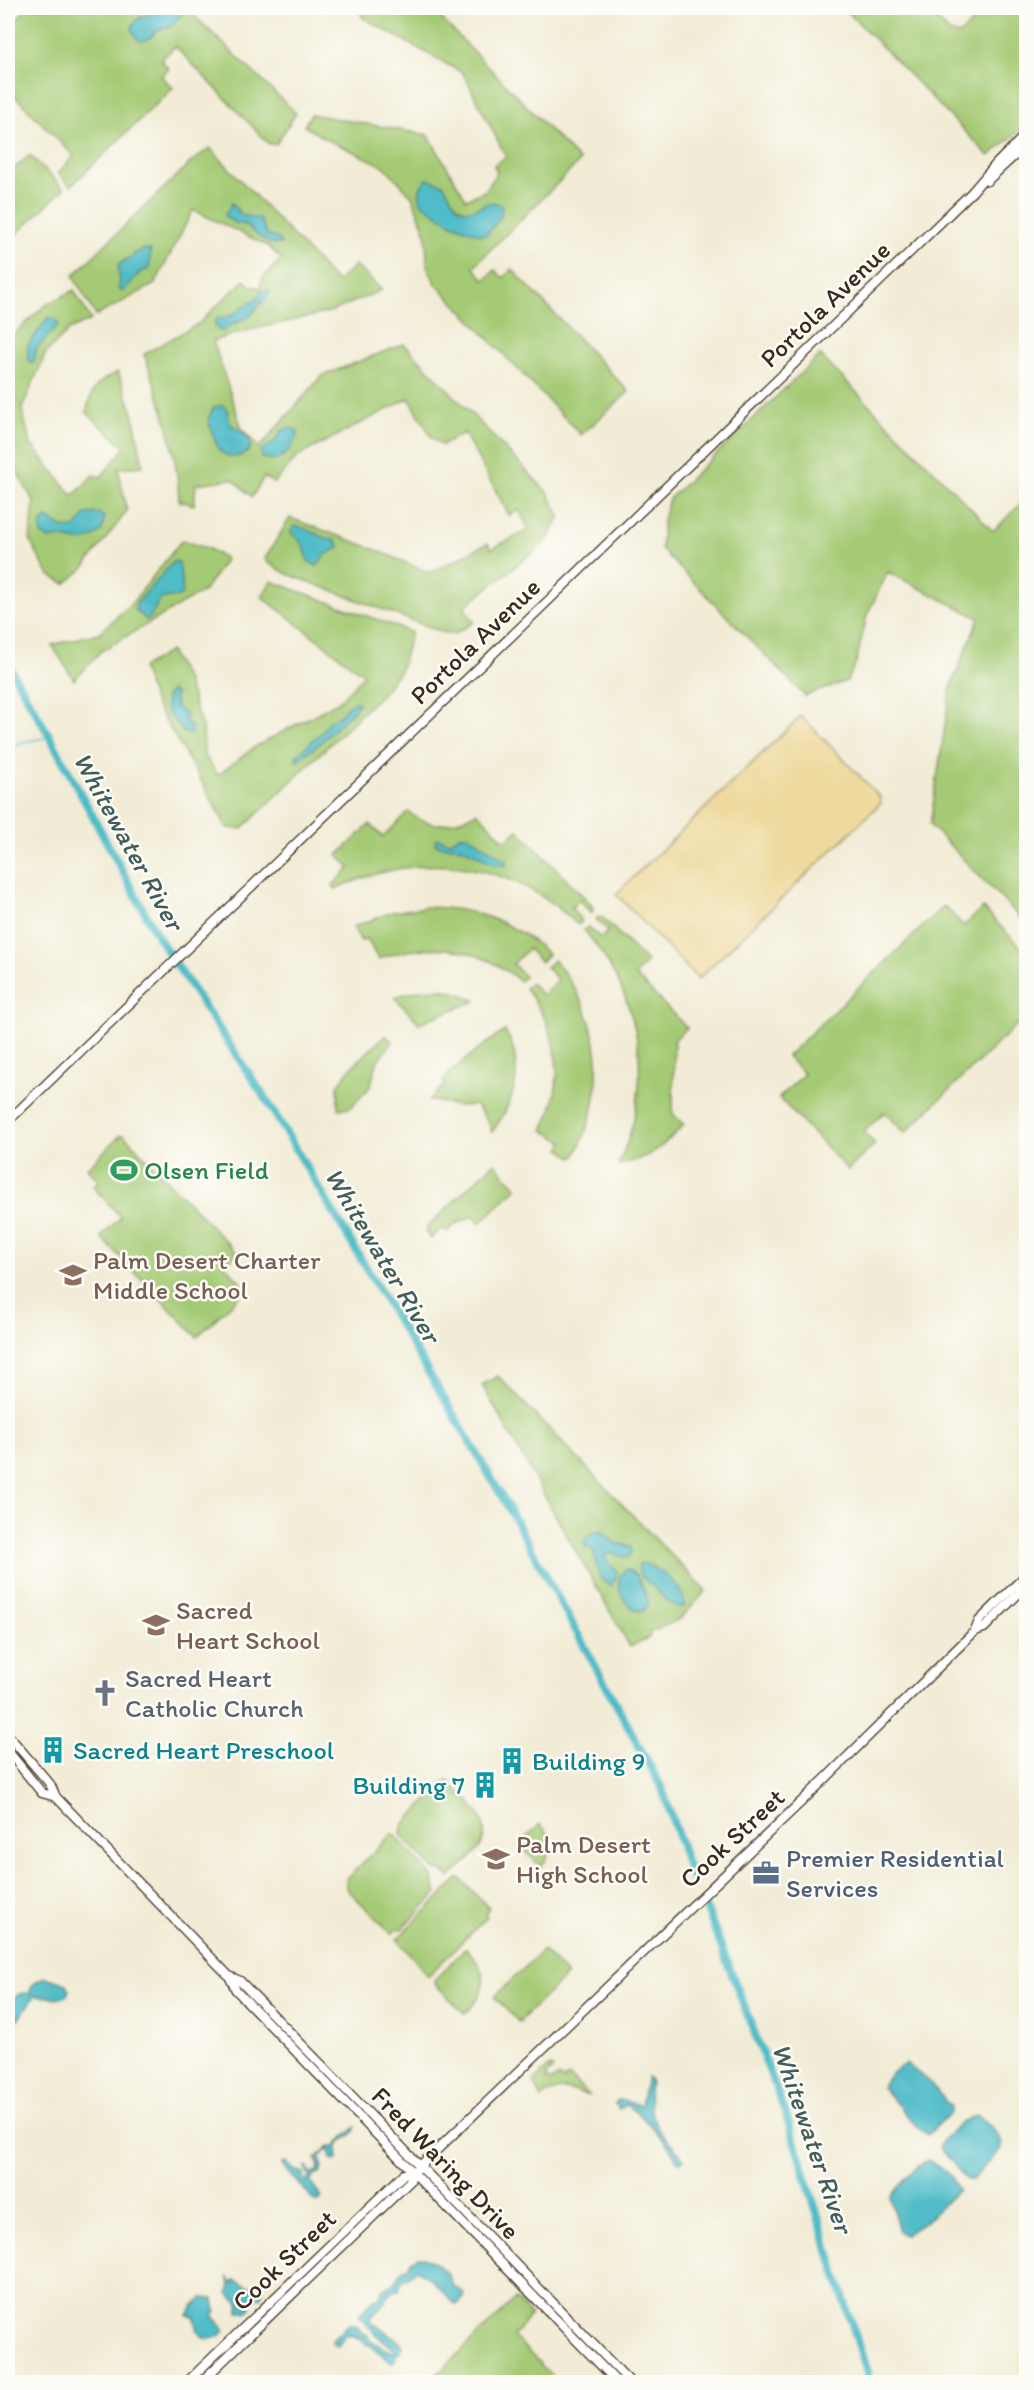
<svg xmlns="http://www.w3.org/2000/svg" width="1034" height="2390" font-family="Itim,sans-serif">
<rect width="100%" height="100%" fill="#fdfcf7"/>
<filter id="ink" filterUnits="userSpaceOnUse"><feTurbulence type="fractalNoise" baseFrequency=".0167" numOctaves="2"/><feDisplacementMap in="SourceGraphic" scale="12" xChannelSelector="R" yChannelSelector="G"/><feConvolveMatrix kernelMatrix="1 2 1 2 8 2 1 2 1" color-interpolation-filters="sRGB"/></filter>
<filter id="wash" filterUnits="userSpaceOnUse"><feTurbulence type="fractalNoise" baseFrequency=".008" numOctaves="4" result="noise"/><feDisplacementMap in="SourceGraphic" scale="24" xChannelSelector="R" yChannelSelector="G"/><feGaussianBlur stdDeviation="1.35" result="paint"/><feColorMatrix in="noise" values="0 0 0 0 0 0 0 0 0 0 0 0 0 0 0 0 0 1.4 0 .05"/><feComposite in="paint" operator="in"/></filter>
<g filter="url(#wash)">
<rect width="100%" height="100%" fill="#f2ecd6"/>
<path fill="#a5ca74" stroke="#707a49" stroke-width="1.5" d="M26,8h160l110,105 -20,31h-7l-94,-98 -14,14 8,9 -8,7 12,12 -102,98 -13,-13 16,-17 -59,-60 -7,6v-71z
M359,8h72l149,153 -107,106 12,13 10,-10 8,8 9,-9 117,123 -48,43 -145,-151 -9,-18 -1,-32 -14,-38 -28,-30 -56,-26 -24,-14 7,-12 117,21 38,64 19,-8 12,-18 -3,-8 12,-8 -43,-84 -100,-55z
M844,8h82l23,24 10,3 29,-27h38v118l-37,30z
M210,148l127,134 18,-17 27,25 -52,22 -89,20 -28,9 29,88 17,19 63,-72 82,-32 144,149 12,23 -13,25 -83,66 10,15 -19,12h-7l-163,-61 -18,-11 -2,-4 25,-40 84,31 56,24 58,-30 3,6 38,-19 -10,-20 -10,5 -45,-82 -22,12 -10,-7 -23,-40 -111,58 -24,27 -10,-6 -12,20 -19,-18 -37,5 -2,21 -15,-4c-1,-51 -18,-100 -35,-147l54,-30 46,-44 7,6 9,2 3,-10 18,-19 -13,-13 -75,-36 -38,74 -59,32 -23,-40 117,-113z
M30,155l34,34 -56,53v-69z
M74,290l17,30 -22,10 -23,23 -24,55 8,35 43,53 20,-21 8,2 24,-30 -39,-35c7,-25 9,-29 32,-40l15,41 10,53 -25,2 9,43 -44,58 -18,15 -17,-10 -18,-33 4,-39 -26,-46v-116l36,-34z
M820,355l173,176 33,-32v425l-96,-99 21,-139 28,-68 -91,-46 -21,43 -11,48 -9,18 -42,15 -144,-147 2,-29 6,-21z
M182,540l27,9 17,10 -22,32 -103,60 -27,29 -22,-35 47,-12 33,-30z
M271,581l140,51 -10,37 -18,24 -141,136 -15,-1 -28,-51 -45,-75 -12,-34 28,-17 16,28 17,51 1,25 14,20 37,-28 83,-45 26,-27 -102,-78z
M408,812c24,18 44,14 69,0l28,29 13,-11 74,75 1,5 -2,3 -12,-13 -8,8 11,13 -4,4c-70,-67 -156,-75 -243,-36l-2,-4 17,-17 -12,-13 32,-31 13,13z
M944,906l20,20 19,-18 43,45v63l-121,117 -21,-21 -20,20 11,12 -27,26 -69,-72 25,-24 -17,-18z
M426,907c46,0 89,15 122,47l-7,8 -13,-13 -15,15 12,13 -5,4c-42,-36 -91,-40 -142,-22l-11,-20 -6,2 -8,-14 39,-15z
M599,917l4,1 44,44 -12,13 52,53 -13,12 -1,74 11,11c-26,25 -30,31 -66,40 38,-84 25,-165 -34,-235l4,-3 13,11 7,-7 -12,-12z
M554,960c51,59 56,130 20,198l-14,-9 4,-7 -21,-12c24,-49 16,-99 -18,-142l6,-5 11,12 16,-15 -12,-13z
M441,989l20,5 15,7 -57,22 -25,-26 26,-7z
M505,1031c21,34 10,71 -13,101l-4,-11 -12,-16 -18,1 -29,-6 16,-15 -2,-6c20,-18 39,-34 62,-48z
M386,1036l7,6 -15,18 -8,27 -20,21 -12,1v-23l10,-15 34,-33z
M121,1135h3l113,118 -12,12 22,24 -50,48 -96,-100 20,-20 -28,-30 6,-6 -12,-13z
M494,1163l23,25 -37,35 -7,-7 -17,8 -9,8 -5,-4 -12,11 -4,-7 1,-5z
M498,1376l208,215 -26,28 -31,14 1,4 -20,10 -148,-262z
M447,1780c17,17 49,40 33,67 -7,11 -21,21 -30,30l-7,-6 -8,-1 -34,-35 1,-9z
M540,1824c13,13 14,29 0,43l-21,-22z
M393,1833l38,42 6,18 -35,36h-5l-5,5 -46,-46v-9z
M458,1879h3l28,29 -3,10 -58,58 -31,-37z
M466,1948c24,25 23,42 -1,66l-30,-30v-5z
M543,1950l24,25 -48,47 -25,-25z
M550,2066l3,3 -7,7 1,4 4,1 7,-4 6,3 5,-4 21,20c-21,-6 -30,-13 -49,3l-8,-17z
M515,2299l16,16 -18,21 45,46h-129z"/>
<path fill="#eeda9e" stroke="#94825e" stroke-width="1.5" d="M801,716l79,81 1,6 -183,176 -82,-85z"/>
<path fill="#4fbcc8" stroke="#457373" stroke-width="1.5" d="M162,8h17l2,7 -11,12 -14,4c-5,7 -9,11 -18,9l-6,-10c1,-16 20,-13 30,-22z
M427,179l16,5c6,7 9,19 17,24 15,9 28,-14 42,-2l-1,11 -15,18h-5l-31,-12 -28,-19c-5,-10 -3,-18 5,-25z
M232,203l9,12 19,4 7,16 12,4 2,5c-14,2 -27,-12 -37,-20h-7l-11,-6 -1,-3z
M143,249l8,1 -2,19 -10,4 -15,18h-3l-3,-3 2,-4 -2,-19z
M269,290l1,3 -21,24 -18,8 -8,6 -4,-1 -4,-5 2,-7c19,-2 12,-2 27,-12 9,-6 11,-3 18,-15z
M48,318h5l6,6 -23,25 -2,13 -2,1 -4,-4v-14z
M222,405l7,6 -2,4 4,10c45,22 0,44 -13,23 -2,-4 -8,-22 -10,-28l5,-12z
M288,428l9,2 1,4 -9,17 -12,9 -15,-2 -1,-7 15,-11 5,-9z
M99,513l5,4 -2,14c-25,21 -32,1 -53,8l-8,-4v-12l6,-5c10,6 15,12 28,10l11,-14z
M293,526c14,0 27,13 42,14l5,7 -15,8 -8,11 -9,-5c-3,-14 -5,-19 -17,-28z
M174,561l5,1 4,32c-7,6 -16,0 -23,6 -7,6 -3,13 -13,20l-12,-10 2,-7z
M171,691l5,3c-4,10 1,16 10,20l-1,7 6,5v8l-7,-1 -17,-22 -1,-14z
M356,702l3,1 -4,6 -37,36 -22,16 1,-6 26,-24 6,-10 12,-6 6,-9z
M468,835l38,26 1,4c-16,4 -32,-16 -49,-18 -10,-1 -12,2 -23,-3l1,-6 13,4 10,-6z
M601,1530l14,13 15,3 2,5 -4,7 -16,-5 -7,2 1,6 11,10 -2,9 -5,5 -10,-7 -7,-28 -8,-3 -1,-4 4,-8z
M643,1563c16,5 45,25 41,44 -14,1 -21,-10 -29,-19 -8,-9 -18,-9 -16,-23z
M626,1569c14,3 18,23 23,34l-6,8c-17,-1 -29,-22 -22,-37z
M46,1977l21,7 2,5 -2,6 -5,3 -28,-2 -16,24 -5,-7 -5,-2v-5l4,2 1,-9c6,-6 9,-7 17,-5 0,-9 7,-15 16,-17z
M906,2063l24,20 21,24 -1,6 -22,22 -10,-7 -36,-41c3,-10 15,-18 24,-24z
M647,2077l3,3c-4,38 7,50 32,76l2,3 -3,3 -4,-1c-3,-12 -38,-49 -50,-56l-8,4 -4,-5 4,-4 22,5z
M977,2115c10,9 27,20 25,34l-30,31h-5l-28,-33c6,-12 25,-29 38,-32z
M356,2127c-6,17 -22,8 -18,30l-3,4 -4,-2 -2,-11 -10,9 4,10 -3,6 -5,1 -5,8 12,15 -2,4h-5l-34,-37 5,-2 8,8 9,3v9h3l3,-6 -4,-9 2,-1 3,7 6,-1 3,-5 -3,-9 13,-12h7c2,-4 16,-16 20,-19z
M928,2161c13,3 25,17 30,29l-34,33 -20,12 -5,-3 -9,-34c9,-13 24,-32 38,-37z
M418,2257h6l12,6 12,11 4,11 12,8v5l-6,6 -5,-1 -21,-23 -16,-11 -8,9 -6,2 -3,10 -8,2 -6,11 -15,16c9,12 25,15 33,27l-3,6 -4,2 -1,7 -4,1c-13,-11 -25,-21 -42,-27l-5,2 -6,9 -5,-2 -1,-3 6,-7 5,-2v-3l6,-6 8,2 4,7 7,3c4,9 17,14 26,17l2,-2 -16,-12 -21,-22 13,-16 7,-1 4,-10 11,-5 8,-14 7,-3 2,-6z
M228,2276l4,8 3,-4 12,6h8l8,5 -1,6 -10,3 -1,8 -5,4h-7v-9l-11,-10 2,-9z
M202,2298l12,1 2,12 -3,4 12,15c-5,9 -20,13 -26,3 -2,-4 -3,-10 -4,-15l-7,-3 6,-10z"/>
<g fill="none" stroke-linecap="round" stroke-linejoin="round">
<path stroke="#4fbcc8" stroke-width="1.5" d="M8,749l15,-7 27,-5"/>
<path stroke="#4fbcc8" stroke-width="8" d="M8,665l42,72 108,200 111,167 237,399 156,285 31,93
M707,1910l80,207 83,265"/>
</g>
</g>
<g filter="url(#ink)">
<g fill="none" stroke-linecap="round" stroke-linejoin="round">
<defs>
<path id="major" d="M987,181l39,-36
M8,1121l899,-866 65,-63 24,-28 30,-30
M975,1631l9,-3 42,-42
M8,1735l42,49 6,13 173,179 7,14 381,392
M8,1751l34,42 14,4
M229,1976l11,5 390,401
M187,2382l217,-208 8,-1 8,-7 403,-385 152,-150 4,-10 47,-46
M201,2382l209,-201 2,-8"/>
</defs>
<use href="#major" stroke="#56473a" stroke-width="11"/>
<use href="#major" stroke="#fff" stroke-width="8"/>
</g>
</g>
<defs>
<symbol id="stadium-bare" viewBox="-9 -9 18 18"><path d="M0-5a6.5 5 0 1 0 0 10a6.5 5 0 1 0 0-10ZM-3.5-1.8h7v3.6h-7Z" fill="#2e9e5b" stroke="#fdfcf7" stroke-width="2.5" paint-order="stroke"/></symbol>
<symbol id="school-bare" viewBox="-9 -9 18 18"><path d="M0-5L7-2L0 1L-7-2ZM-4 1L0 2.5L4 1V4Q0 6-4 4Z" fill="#8d6e63" stroke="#fdfcf7" stroke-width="2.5" paint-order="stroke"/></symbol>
<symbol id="church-bare" viewBox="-9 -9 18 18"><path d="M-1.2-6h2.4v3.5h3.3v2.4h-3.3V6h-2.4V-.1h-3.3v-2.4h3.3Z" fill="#6b7280" stroke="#fdfcf7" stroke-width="2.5" paint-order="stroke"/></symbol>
<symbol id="building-bare" viewBox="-9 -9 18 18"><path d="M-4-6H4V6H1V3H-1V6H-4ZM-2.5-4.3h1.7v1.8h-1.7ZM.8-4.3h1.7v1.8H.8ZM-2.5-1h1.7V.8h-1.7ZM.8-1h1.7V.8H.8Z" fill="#0f9aa8" stroke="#fdfcf7" stroke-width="2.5" paint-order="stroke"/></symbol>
<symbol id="office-bare" viewBox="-9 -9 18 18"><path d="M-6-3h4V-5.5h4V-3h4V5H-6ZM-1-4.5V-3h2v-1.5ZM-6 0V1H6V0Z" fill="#5c6f8a" stroke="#fdfcf7" stroke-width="2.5" paint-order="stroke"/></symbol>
</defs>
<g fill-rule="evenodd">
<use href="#stadium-bare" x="105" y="1151" width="38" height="38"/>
<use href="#school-bare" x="54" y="1256" width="38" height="38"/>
<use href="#school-bare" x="137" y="1606" width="38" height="38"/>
<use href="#church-bare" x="86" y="1674" width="38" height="38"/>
<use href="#building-bare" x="34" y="1731" width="38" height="38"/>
<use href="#building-bare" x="493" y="1742" width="38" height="38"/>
<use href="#building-bare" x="466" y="1766" width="38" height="38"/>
<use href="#school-bare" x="477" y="1840" width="38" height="38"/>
<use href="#office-bare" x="747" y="1854" width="38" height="38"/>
</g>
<g text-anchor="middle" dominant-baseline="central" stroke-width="5" stroke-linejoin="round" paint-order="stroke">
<g font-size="26" fill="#3b2a1e" stroke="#fdfcf7">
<text transform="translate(825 304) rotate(-44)">Portola Avenue</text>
<text transform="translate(475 641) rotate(-44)">Portola Avenue</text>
<text transform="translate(732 1838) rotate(-43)">Cook Street</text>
<text transform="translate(446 2163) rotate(46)">Fred Waring Drive</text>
<text transform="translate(284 2260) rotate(-44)">Cook Street</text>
</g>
<g font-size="26" fill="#27864d" stroke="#fdfcf7" text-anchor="start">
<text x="144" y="1170">Olsen Field</text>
</g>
<g font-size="26" fill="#785e54" stroke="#fdfcf7" text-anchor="start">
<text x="93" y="1260">Palm Desert Charter<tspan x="93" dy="30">Middle School</tspan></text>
<text x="176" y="1610">Sacred<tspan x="176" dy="30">Heart School</tspan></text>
<text x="516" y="1844">Palm Desert<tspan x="516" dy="30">High School</tspan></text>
</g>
<g font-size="26" fill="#5b616d" stroke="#fdfcf7" text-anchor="start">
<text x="125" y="1678">Sacred Heart<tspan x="125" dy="30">Catholic Church</tspan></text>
</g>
<g font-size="26" fill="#0d838f" stroke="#fdfcf7" text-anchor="start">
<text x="73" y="1750">Sacred Heart Preschool</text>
<text x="532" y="1761">Building 9</text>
<text x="465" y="1785" text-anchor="end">Building 7</text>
</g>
<g font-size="26" fill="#4e5e75" stroke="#fdfcf7" text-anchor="start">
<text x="786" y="1858">Premier Residential<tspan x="786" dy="30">Services</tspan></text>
</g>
<g font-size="27" font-style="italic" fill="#425d5a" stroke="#fdfcf7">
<text transform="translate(129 841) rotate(61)">Whitewater River</text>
<text transform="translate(383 1255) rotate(59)">Whitewater River</text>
<text transform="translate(813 2138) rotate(71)">Whitewater River</text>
</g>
</g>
<rect width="1034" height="2390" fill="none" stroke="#fdfcf7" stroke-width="30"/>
</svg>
